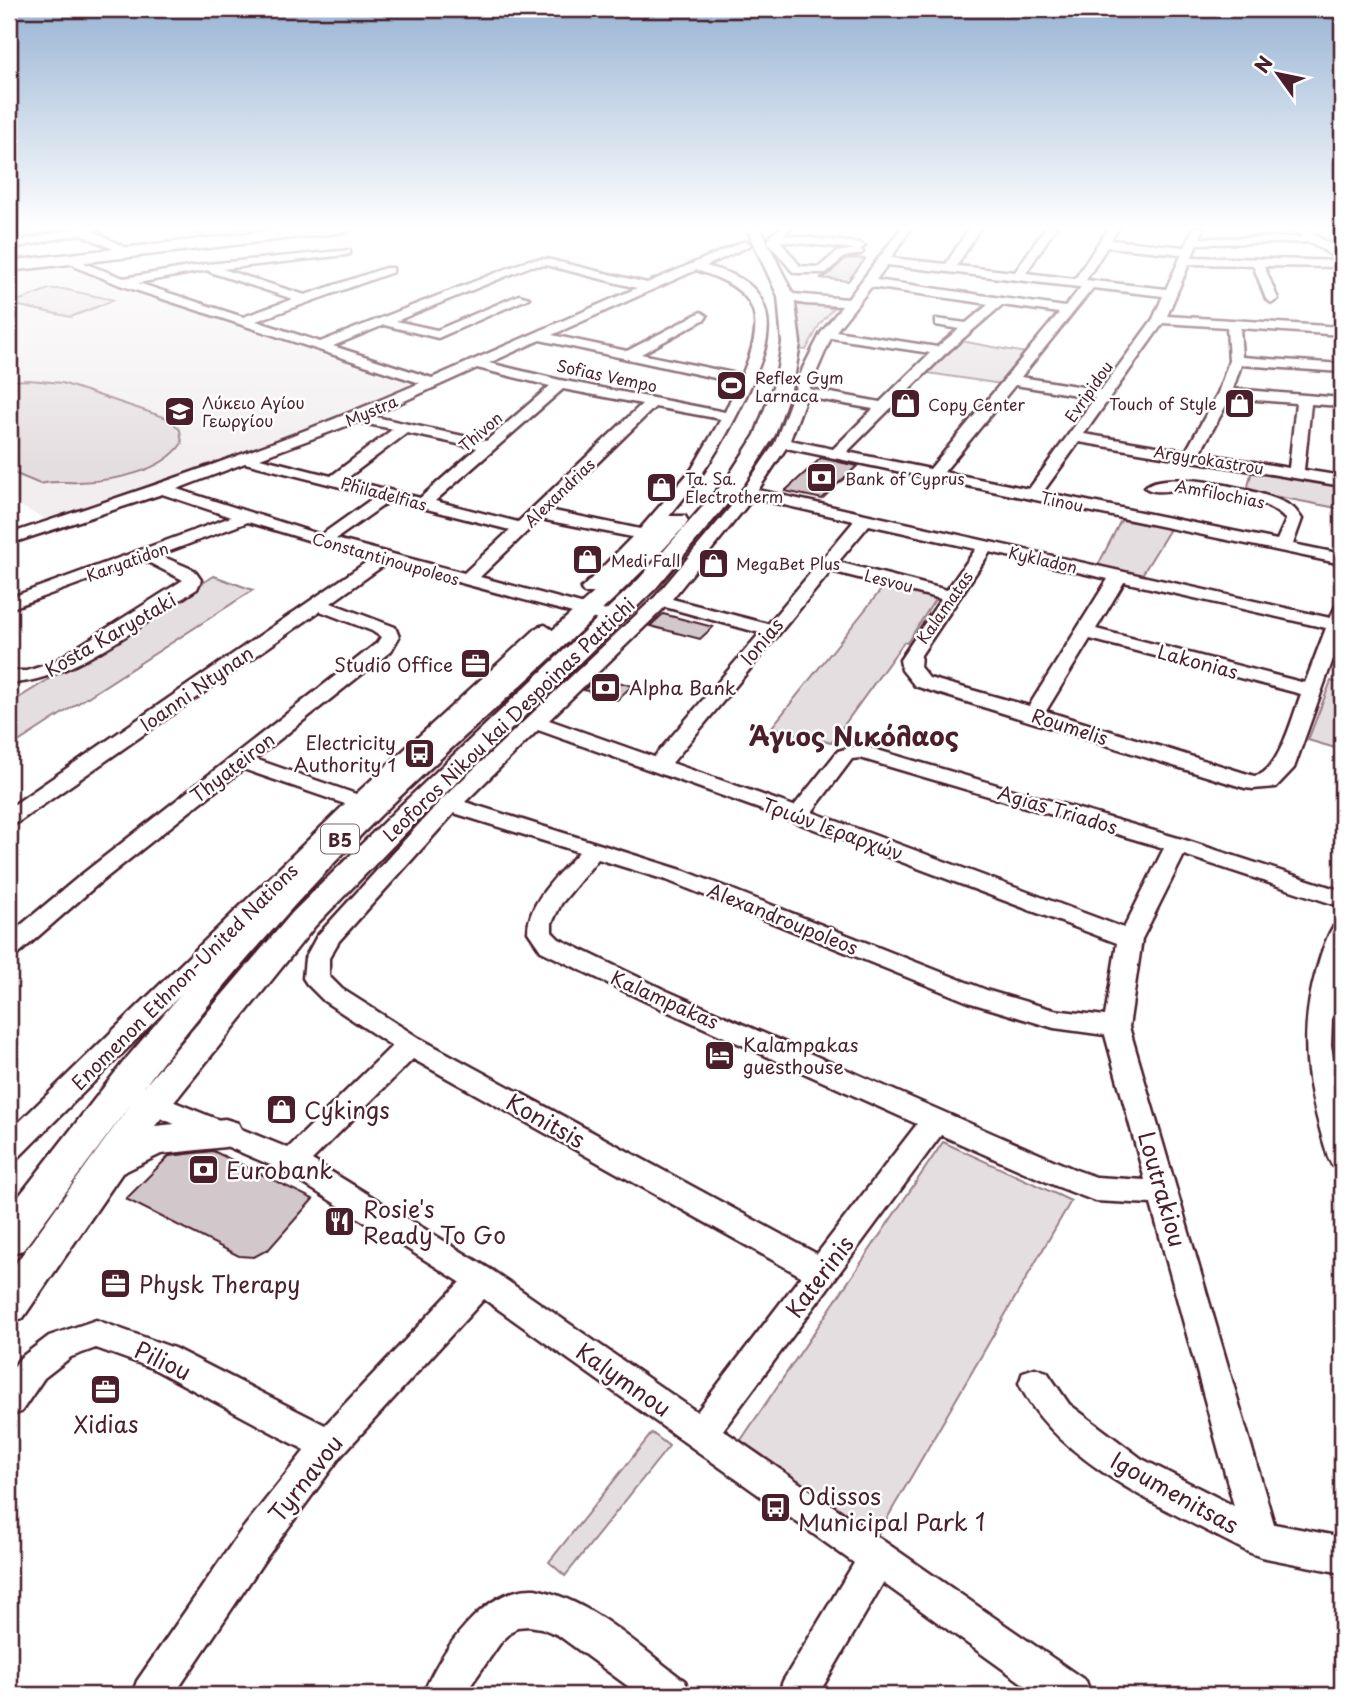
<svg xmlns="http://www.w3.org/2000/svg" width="1351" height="1704" font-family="'Playpen Sans',sans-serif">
<rect width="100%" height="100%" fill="#fff"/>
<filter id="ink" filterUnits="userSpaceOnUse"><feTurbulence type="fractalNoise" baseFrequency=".0143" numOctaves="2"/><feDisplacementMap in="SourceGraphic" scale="14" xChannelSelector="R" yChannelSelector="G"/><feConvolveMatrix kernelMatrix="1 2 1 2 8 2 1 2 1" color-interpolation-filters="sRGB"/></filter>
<g filter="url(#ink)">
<path fill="#f2eeef" d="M64,260l13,9 66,26 267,85 -2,7 -116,49 -76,24 -18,12 -152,47 -37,-18v-230l16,-6z"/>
<path fill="#e5dee0" stroke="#987e86" stroke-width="2" d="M9,227h75l-75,16z
M185,227h95l-7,4 -66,8z
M49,289h14l51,11 -43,17 -61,-13z
M793,305h27l13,4 -13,15 -14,26 -14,-1z
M961,341l65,12 -25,31 -73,-11z
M29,380l33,3 108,36 10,11 2,13c-20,30 -71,38 -104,39 -13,1 -26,-2 -38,2l-31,-13v-90z
M1252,470l90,16v23l-95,-18z
M1121,520l49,9 -30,49 -43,-11z
M214,576l39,14 -244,158v-44z
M884,586l52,12 -29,45 -3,-1 -73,101 -59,-16z
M1331,681l11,3v66l-34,-10z
M943,1142l128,59 -193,333 -139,-91z
M652,1433l17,13 -104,130 -16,-14z"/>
<path fill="#d2c7cb" stroke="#4a1f2b" stroke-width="2" d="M853,258l12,1 -17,22 -28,-3 8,-3 17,-16z
M821,458l36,8 -35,33 -37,-8z
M663,614l50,13 -13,12 -50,-13z
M598,676l34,10 -15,14 -33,-10z
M213,1151l100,48 -44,50 -15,8 -15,-1 -113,-57 43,-43z"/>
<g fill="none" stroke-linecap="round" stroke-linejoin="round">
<defs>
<path id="minor" d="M81,227h21l-9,4 39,20 -10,2 -42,-19 -71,15v-6z
M781,227h11l-8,8 75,8 6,3 -5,3 3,3 -2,2 -17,3 -18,16h-30l-4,-2 -24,-29 3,-7zM780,241l75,8 -18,3 -18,15 -19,-1z
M902,227h10l-21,31 55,6 24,-37h10l-23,39 58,6 31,-45h10l-30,46 49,6 34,-52h10l-8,13 74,7 9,-20h10l-4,11 115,-1 4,1v4l-122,2 -5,13 150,4v6l-78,-1 14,33 -6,4 -6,-4 -13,-34 -64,-1 -22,52 175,11v8l-102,-7 2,29 100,7v8l-101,-7 -8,24 109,9v8l-31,-2 -7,66 38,6v10l-263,-44 -36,50 234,48 9,-20c-23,-25 -73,-29 -104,-30 -12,-1 -29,5 -37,-3 19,-20 125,4 147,20 4,3 7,8 10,12l-9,25 49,10v10l-556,-116 -28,42 572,128 6,-12 6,-1v29l-48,134 -18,19 -23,2 -8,-1 -330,-102 -13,-16 -2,-10 41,-61 -110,-28 -159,192 122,43 44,-55 22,-6 325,95 157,51v16l-158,-52 -42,84 -13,88 145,497 68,13v36l-81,-16 -13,-5c-75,-40 -193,-89 -229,-169l4,-11 12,-4 12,4 22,32 73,55 92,47 -83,-302 -56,-3 -39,-15 -115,-51 -218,295 363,251 5,14h-52l-156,-112 -65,112h-40l5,-14 71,-118 -370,-264 -143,157 -75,102 -92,137h-42l5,-14 103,-149 65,-82 -153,-82 -56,-20 -25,9 -27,21 -23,34 -12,4v-42l11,-16 29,-22 47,-16 78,28 151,77 135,-143 -178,-112 -152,-65 -4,-7 4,-7 10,-3 148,60 104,-102 -68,-45 -17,-17 -4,-6 2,-20 12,-22 125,-137 213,-202 78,-93 42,-61 28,-75 18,-35 21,-27 -37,-2 -23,-5v-6l66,6zM1107,247l75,7 -16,35 -80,-9zM887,265l191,22h3l-16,20 -189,-27zM871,287l118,17 -23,19 -30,-4v6l23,4 -22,18 -101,-16zM1093,288l70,8 -10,23 -52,71 -80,-13zM1002,305l57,8 -129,156 -83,-17 98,-98zM1163,323l64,4 2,34 -11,32 -32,58 -102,-17zM831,338l99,15 -50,49 -71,-13zM1015,385l80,13 -66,91 -85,-17zM806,397l67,12 -40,40 -43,-9zM1230,398l66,5 -7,65 -89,-15zM753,498l101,23 -86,103 -96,-25zM869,525l107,24 -29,41 -109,-28zM990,552l118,27 -79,127 -100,-28 -9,-11 1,-12zM1124,582l202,46 -21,55 -209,-54zM665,607l95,26 -106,124 -105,-37zM1090,639l211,55c-8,21 -23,81 -47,82l-208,-65zM538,730l252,90 327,123 -12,73 -51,-6 -65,-19 -304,-120 -220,-69zM860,758l304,90 -40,80 -312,-116 40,-53zM454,813l125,39c-20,22 -51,49 -51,80l13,19 108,52 268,121 -100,130 -398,-216 -77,-49 -13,-13v-18l10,-17zM598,859l71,22 302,122 83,25 51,7 40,145 -49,-3 -20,-7 -409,-179 -108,-52 -7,-7v-9l9,-19zM413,1059l388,217 -104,136 -204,-141 -181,-111z
M745,241l6,3 -2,2 -43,20c18,5 39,11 51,27 21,29 7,63 -6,92 -39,89 -85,139 -155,208h-12l-3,-4 51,-52 -92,-18 -60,58 138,37 3,4 -3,4h-12l-219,-59 -56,40 64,24 4,10 -8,14 -136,108 101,35 182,-167 7,-2 9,6 -186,176 -349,350 -10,3v-28l336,-328 -102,-35 -146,116 -79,69 -9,2v-21l72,-60 296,-232 4,-6 -9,-6 -52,-20 -303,212 -8,2v-17l362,-249 -123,-37 -89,33 35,15 7,10 -4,9c-51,32 -128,94 -188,94v-12h18l25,-8 131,-83 -39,-20 -135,49v-11l222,-81 -69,-23 -153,50v-10c139,-46 277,-92 411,-151l-300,-98 -42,-17 -9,-8v-4h8l9,8 38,14 83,-14 143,-14v4l-4,1 -124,14 83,26 80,-27h8v4l-137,49 64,21 209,-82 17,-1 101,24zM546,265l91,23 -205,90 -99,-32 51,-21 54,13 91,-40 -10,-3 -82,35 -41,-9 135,-55zM208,270l2,2 83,27 -50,18 -105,-34zM696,270c62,19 72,46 46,105l-101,-21 64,-35 2,-3 -6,-4 -74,39 -75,-16zM540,340l198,43 -13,29 -165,-32 -71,-17zM477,368l73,18 -64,55 -115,-25zM563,389l79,15 -124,118 -83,-21zM655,407l66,12 -29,50 -52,60 -91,-19zM357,422l36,7 -62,47 -71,-18zM407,433l70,15 -57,50 -74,-19zM245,463l131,33 -55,39 -144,-46zM391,500l119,30 -46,43 -128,-34z
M1342,925v42l-10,53 -1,25 11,66v57l-10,-3 -4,-8c-20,-66 -31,-117 -12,-185 4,-15 9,-32 17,-45z
M535,1589c57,11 105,59 150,92l5,14h-50l-82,-60 -17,-7 -12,-2 -12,1 -16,15 -37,53h-41c16,-42 61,-109 112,-106z"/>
<path id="major" d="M746,227h14l34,69 6,47 -6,36 -19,56 -31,49 -89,105 -238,232 -102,105 -160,200 70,-7 13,4 5,10 -5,10 -13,4 -64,7 -39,19 -99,145 -14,5v-50l124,-172 -110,149 -14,4v-45l116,-149 91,-107 96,-102 51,-50 233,-210 73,-75h16l3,5 -3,5c-94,103 -203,190 -303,288 -86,85 -166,178 -239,274l150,-176 104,-103 242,-230 87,-99 29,-45 21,-56 6,-36 -4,-47z
M1287,227h16l39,25v10z"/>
<path id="highway" d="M305,227h49l-8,5 -337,39v-10z"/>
</defs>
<use href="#minor" stroke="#4a1f2b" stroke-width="5"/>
<use href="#major" stroke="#4a1f2b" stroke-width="5"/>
<use href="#highway" stroke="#4a1f2b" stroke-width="5"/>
<use href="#minor" fill="#fff" fill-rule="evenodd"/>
<use href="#major" fill="#fff" fill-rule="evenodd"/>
<use href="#highway" fill="#fff" fill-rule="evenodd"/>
</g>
</g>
<linearGradient id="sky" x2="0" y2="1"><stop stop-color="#98b4d4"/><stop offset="0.49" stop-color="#fff"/><stop offset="1" stop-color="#fff" stop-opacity="0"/></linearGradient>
<rect width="1351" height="465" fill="url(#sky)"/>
<defs>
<symbol id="stadium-square" viewBox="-11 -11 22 22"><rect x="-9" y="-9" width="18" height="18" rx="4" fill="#4a1f2b" stroke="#fff"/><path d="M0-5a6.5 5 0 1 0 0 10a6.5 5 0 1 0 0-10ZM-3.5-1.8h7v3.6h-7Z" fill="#fff"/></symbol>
<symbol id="shop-square" viewBox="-11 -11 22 22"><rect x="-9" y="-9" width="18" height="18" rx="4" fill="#4a1f2b" stroke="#fff"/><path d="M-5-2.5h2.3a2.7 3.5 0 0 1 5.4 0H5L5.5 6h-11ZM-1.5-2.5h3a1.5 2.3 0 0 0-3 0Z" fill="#fff"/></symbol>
<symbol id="school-square" viewBox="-11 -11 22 22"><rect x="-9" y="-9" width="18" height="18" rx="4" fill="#4a1f2b" stroke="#fff"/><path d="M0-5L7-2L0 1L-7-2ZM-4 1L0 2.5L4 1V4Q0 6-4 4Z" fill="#fff"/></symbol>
<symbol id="bank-square" viewBox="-11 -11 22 22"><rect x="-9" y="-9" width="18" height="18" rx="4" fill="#4a1f2b" stroke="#fff"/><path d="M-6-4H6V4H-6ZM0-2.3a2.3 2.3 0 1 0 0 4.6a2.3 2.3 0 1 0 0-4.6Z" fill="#fff"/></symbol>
<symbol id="office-square" viewBox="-11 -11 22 22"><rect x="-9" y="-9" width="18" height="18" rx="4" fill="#4a1f2b" stroke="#fff"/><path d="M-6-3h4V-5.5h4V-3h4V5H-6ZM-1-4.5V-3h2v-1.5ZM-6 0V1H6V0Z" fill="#fff"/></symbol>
<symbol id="bus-square" viewBox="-11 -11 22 22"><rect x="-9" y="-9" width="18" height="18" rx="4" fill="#4a1f2b" stroke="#fff"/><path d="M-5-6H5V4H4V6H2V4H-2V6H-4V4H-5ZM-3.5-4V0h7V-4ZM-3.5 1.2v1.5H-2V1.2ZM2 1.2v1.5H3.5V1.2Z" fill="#fff"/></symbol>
<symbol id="hotel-square" viewBox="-11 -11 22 22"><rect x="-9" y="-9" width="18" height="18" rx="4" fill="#4a1f2b" stroke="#fff"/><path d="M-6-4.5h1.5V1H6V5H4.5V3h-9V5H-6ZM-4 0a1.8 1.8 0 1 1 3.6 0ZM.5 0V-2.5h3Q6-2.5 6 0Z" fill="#fff"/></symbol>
<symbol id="restaurant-square" viewBox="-11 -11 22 22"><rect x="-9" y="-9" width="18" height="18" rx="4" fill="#4a1f2b" stroke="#fff"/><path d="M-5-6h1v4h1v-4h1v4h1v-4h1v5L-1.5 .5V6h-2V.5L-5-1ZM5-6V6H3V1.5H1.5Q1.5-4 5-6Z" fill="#fff"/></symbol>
</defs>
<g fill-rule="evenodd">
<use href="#stadium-square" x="714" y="368" width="35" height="35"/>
<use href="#shop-square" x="1222" y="386" width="35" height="35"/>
<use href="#shop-square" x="888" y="386" width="35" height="35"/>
<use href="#school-square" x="162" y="394" width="35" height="35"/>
<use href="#bank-square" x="804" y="460" width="35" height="35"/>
<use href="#shop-square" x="644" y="470" width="35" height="35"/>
<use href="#shop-square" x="570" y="542" width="35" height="35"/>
<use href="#shop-square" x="696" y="546" width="35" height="35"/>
<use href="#office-square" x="458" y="646" width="35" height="35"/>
<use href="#bank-square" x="588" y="670" width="35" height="35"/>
<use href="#bus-square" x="402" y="736" width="35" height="35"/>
<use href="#hotel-square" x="702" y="1038" width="35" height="35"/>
<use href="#shop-square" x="264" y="1092" width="35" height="35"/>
<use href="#bank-square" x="186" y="1152" width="35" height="35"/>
<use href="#restaurant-square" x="322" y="1204" width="35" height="35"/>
<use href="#office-square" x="98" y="1266" width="35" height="35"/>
<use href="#office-square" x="88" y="1372" width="35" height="35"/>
<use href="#bus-square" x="758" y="1490" width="35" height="35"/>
</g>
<g text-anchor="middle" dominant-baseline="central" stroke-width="5" stroke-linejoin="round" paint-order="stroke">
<g font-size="16" fill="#4a1f2b" stroke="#fff">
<text transform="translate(607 375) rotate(12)">Sofias Vempo</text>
<text transform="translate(1088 391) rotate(-55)">Evripidou</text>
<text transform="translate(371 410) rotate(-23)">Mystra</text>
<text transform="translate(480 431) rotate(-41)">Thivon</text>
<text transform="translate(1209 459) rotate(9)">Argyrokastrou</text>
<text transform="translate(559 492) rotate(-44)">Alexandrias</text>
<text transform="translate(384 493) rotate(15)">Philadelfias</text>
<text transform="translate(1220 493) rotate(11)">Amfilochias</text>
<text transform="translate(1062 501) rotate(12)">Tinou</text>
<text transform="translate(386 558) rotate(16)">Constantinoupoleos</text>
<text transform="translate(1043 559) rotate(13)">Kykladon</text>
<text transform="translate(127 561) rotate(-20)">Karyatidon</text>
<text transform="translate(889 580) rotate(14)">Lesvou</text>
<text transform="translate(944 607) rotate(-55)">Kalamatas</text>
</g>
<g font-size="16" fill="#4a1f2b" stroke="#fff" text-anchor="start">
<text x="755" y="377">Reflex Gym<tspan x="755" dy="18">Larnaca</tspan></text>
<text x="202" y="402">Λύκειο Αγίου<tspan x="202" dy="18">Γεωργίου</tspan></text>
<text x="1217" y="403" text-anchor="end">Touch of Style</text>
<text x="928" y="404">Copy Center</text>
<text x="685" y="478">Ta. Sa.<tspan x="685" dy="18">Electrotherm</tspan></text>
<text x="845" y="478">Bank of Cyprus</text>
<text x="611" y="560">Medi Fall</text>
<text x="736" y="563">MegaBet Plus</text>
</g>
<rect fill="#fff" stroke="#80626b" stroke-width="2" x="321" y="824.5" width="38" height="29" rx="5"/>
<g font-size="18" font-weight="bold" fill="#4a1f2b">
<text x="340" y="839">B5</text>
</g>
<g font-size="19" fill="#4a1f2b" stroke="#fff">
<text transform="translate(110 634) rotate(-30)">Kosta Karyotaki</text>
<text transform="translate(761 641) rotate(-50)">Ionias</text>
<text transform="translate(1198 661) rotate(15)">Lakonias</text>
<text transform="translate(196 688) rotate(-35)">Ioanni Ntynan</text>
<text transform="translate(508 719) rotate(-44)">Leoforos Nikou kai Despoinas Pattichi</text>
<text transform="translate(1070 726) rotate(18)">Roumelis</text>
<text transform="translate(232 767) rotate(-38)">Thyateiron</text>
<text transform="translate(1058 809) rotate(17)">Agias Triados</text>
<text transform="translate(833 828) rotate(20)">Τριών Ιεραρχών</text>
<text transform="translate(783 918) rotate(22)">Alexandroupoleos</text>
<text transform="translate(184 976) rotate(-45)">Enomenon Ethnon-United Nations</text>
<text transform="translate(665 999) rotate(24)">Kalampakas</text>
</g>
<g font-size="19" fill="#4a1f2b" stroke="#fff" text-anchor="end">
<text x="453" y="664">Studio Office</text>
<text x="629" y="687" text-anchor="start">Alpha Bank</text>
<text x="396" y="742">Electricity<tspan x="396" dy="22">Authority 1</tspan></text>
<text x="743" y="1044" text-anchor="start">Kalampakas<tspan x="743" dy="22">guesthouse</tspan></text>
</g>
<g font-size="23" fill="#4a1f2b" stroke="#fff" text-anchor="start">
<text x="304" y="1109">Cykings</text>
<text x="226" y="1169">Eurobank</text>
<text x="363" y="1208">Rosie's<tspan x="363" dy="26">Ready To Go</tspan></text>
<text x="139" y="1283">Physk Therapy</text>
<text x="106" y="1423" text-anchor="middle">Xidias</text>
<text x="798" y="1495">Odissos<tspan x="798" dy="26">Municipal Park 1</tspan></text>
</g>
<g font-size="23" fill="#4a1f2b" stroke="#fff">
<text transform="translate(546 1120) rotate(29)">Konitsis</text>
<text transform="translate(1163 1189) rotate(74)">Loutrakiou</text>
<text transform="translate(819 1276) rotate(-53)">Katerinis</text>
<text transform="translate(163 1360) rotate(25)">Piliou</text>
<text transform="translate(624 1379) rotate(35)">Kalymnou</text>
<text transform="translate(305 1478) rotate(-52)">Tyrnavou</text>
<text transform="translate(1175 1492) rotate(29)">Igoumenitsas</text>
</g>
<g font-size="26" font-weight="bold" fill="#4a1f2b" stroke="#fff">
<text x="854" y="735">Άγιος Νικόλαος</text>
</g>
</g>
<rect width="1351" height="1704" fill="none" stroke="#fff" stroke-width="35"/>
<rect x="18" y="18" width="1316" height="1669" fill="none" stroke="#4a1f2b" stroke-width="2.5" filter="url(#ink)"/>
<g transform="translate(1278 74) rotate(303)" stroke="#ffffff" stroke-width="5" paint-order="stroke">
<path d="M0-5L12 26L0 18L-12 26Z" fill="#4a1f2b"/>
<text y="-10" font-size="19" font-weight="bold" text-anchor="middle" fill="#4a1f2b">N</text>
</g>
</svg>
